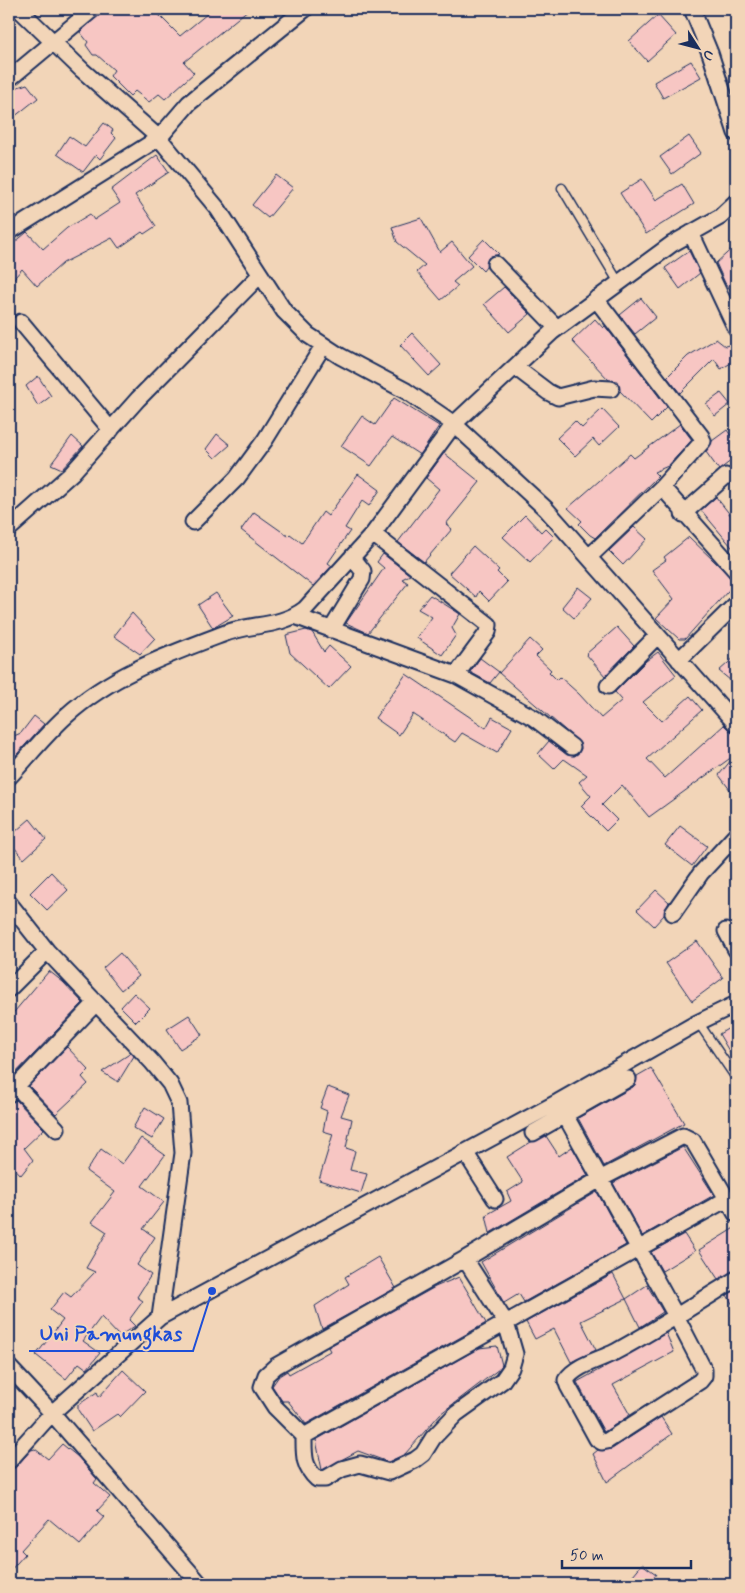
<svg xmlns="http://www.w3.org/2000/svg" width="745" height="1593" font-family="Mynerve,sans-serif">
<rect width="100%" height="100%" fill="#f2d5b8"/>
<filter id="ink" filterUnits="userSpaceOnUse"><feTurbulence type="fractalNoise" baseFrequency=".02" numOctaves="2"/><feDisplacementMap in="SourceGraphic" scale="10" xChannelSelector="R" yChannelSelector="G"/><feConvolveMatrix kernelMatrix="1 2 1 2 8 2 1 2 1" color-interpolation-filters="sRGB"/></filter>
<g filter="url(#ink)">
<path fill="#f7c6c3" stroke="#1b2f5e" d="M105,9h48l27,27 33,-27h36l-65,53 10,11 -29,26 -6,-5 -10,8 -14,-11 -5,5 -20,-20 4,-6 -17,-15h-4l-7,-10 2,-3 -8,-10z
M658,15l18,20 -29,26 -18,-20z
M691,61l10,16 -38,21 -9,-16z
M27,84l11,14 -29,23v-31z
M104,123l9,7 -2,3 5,5 -16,21 -4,-4 -13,17 -26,-18 12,-18 16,11z
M689,136l12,17 -29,21 -12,-17z
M157,155l12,17 -34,23 21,31 -12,8 -2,-2 -23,16 -7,-10 -49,25 -26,23 -15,-17 -13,15v-37l17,-14 1,-1 16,17 24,-21 23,-14 4,6 26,-17 -9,-13z
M276,175l17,13 -25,30 -16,-13z
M642,179l14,21 26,-16 12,20 -48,30 -26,-41z
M421,218l19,34 12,-10 20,24 -19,16 5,4 -17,14 -24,-28 8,-7 -28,-23 -5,-15z
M484,239l15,15 -11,4 -2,9 -3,4 -15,-15z
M736,245v52l-11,-14 -9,-20z
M689,251l11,22 -20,16 -15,-21z
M504,287l26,27 -21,18 -25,-28z
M641,298l15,19 -21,17 -15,-19z
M595,319l8,9 2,-2 62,81 -16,16 -31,-32 -3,-10 -8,-1 -37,-39z
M412,333l29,32 -12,11 -29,-31z
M716,339l9,7 11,-3v17l-15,9 -7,-10 -34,34 -13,-16 21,-21z
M38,376l13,20 -13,10 -12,-20z
M721,393l9,11 -15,12 -9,-12z
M394,398l45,28 -19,29 -28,-18 -21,29 -30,-20 21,-30 13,9z
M602,409l17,18 -20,19 -6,-7 -18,17 -18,-18 18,-17 7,7z
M680,424l12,16 -24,26 -14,6 4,4 -63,62 -5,-3 -11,-11 3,-3 -14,-13 62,-54 4,4z
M727,430l9,13v14l-17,13 -13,-18 6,-11z
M217,434l13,11 -15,13 -9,-9z
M72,436l11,10 -21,23 -11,-5z
M444,453l36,29 -34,42 6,5 -28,33 -26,-20 41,-53 -13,-11z
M358,474l22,16 -11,16 -7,-5 -17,27 5,3 -22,32 4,3 -19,20 -72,-56 13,-18 34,24 2,-2 12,9 21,-31 5,4z
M716,497l20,25v30l-35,-42z
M525,515l16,17 4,-4 9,9 -24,25 -27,-25z
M634,527l13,12 -24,26 -14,-14z
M689,537l47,45 -51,57h-6l-23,-21 18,-19 -22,-29 14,-10 -2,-3z
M473,546l26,24 -2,2 10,10 -18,19 -10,-10 -3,6 -27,-24z
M383,554l27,21 -8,4 6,4 -40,50 -22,-10 38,-55 -7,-6z
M578,587l14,11 -18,20 -12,-11z
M216,593l17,23 -20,12 -15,-23z
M430,595l30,19 -8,14 4,7 -14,20 -25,-17 15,-21 -14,-8z
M132,613l23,25 -15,16 -26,-18z
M617,627l17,19 -29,30 -19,-22z
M306,630l6,2 12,20 5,-6 22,20 -22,23 -39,-36 -4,-18z
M530,639l12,11 -6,6 15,14 -2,2 8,8 3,-3 19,17 22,24 21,-18 -7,-8 31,-31 12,-9 18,23 -33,27 19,19 28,-25 12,14 -55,49 18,19 59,-53 12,12v17l-87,63 -27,-32 -20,20 15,15 -11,11 -25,-25 10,-10 -12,-14 8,-7 -23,-16 -10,10 -16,-15 11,-13 18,14 8,1 6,-7 -1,-6 -81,-70z
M736,656v29l-17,-14z
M480,658l19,14 -9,11 -20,-11z
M406,674l80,54 6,-11 20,11 -15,25 -35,-20 -7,9 -42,-28 -14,21 -24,-17z
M34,716l10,8 -35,39v-25l12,-5z
M736,754v44l-17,-23z
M30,819l16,20 -22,20 -15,-18v-4z
M680,826l27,20 -15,20 -27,-21z
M51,872l17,18 -21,20 -17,-17z
M656,890l13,12 -5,13 -10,11 -17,-16z
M697,941l26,37 -31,23 -26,-38z
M120,953l19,23 -18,14 -18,-22z
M49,971l14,11 20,21 -74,77v-62z
M134,993l16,15 -14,14 -15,-15z
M189,1015l13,20 -22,14 -13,-20z
M736,1024v39l-17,-29z
M67,1047l22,23 -7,7 6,7 -32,30 -27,-28z
M131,1053l3,3 -16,26 -16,-10z
M651,1068l33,55 -80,43 -26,-48 55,-31 3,-4 1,-7z
M328,1087l21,8 -8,21 11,3 -6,29 9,3 -5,19 17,4 -6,19 -42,-13 14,-46 -10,-3 4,-20 -7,-3z
M16,1100l28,29 -20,19 9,12 -12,15 -12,-13v-59z
M145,1107l19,12 -12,20 -19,-11z
M546,1136l13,20 13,-9 16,28 -98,58 -4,-18 25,-14 -4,-9 16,-10 -16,-25 24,-15z
M141,1138l24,17 -23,31 22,16 -21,27 12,8 -18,28 14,10 -14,22 6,4 -14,19 6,6 -16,10 -18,-19 -18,24 17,12 -13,16 -8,-6 -13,16 -30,-24 27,-35 -13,-10 14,-18 7,5 24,-25 -9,-4 21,-36 -15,-10 23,-30 -29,-21 15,-22 21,15z
M683,1147l31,48 -72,41 -29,-53z
M597,1192l29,53 -102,57 -5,-8 -15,9 -23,-41z
M736,1227v43l-18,9 -19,-29z
M684,1234l11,17 -33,20 -11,-19z
M378,1257l18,31 -74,41 -7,-23 34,-22 -4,-7z
M613,1274l13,25 -45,22 15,29 -25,12 -17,-33 -19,10 -9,-17z
M459,1277l27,46 -180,101 -18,-23h-6l-10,-15 7,-10 8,-5 2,3 41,-23 -2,-4 107,-60z
M647,1285l16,27 -23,15 -14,-28z
M736,1290v20l-9,-15z
M666,1333l8,19 -61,33 17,30 -26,17 -27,-50z
M497,1346l5,19 -3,4 -59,45 -35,40 -17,8 -30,-11 -36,19 -6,-30 163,-92z
M123,1370l22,21 -25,26 -3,-3 -25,17 -14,-21v-5l19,-13 2,5z
M661,1417l11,17 -65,48 -14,-28 5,-4 14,-1z
M62,1444l16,13 19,22 -3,4 16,14 -13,14 7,6 -24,28 -31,-26 -28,31 4,4 -16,18v-101l7,-4 15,-17 4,-1 13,10z
M642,1564l14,10 -7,10h-4l-12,-9z"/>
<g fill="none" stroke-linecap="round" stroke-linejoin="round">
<defs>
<path id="service" d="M562,188l57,95
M698,1022l38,56"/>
<path id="minor" d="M692,9l18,44 26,80
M9,79l84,-70
M736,202l-16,15 -48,27 -120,88 -98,92 92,85 190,215
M9,232l150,-94 -77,-68 -63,-61
M691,233l45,96
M495,264l62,64
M21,322l90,108
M515,367l33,25 10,5 36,-9 17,1
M662,487l74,84
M683,514l43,-38
M193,522l44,-44 28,-38 58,-94
M9,529l63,-56 66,-74 122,-124
M589,557l73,-70 41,-46 -2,-5 -105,-137
M295,616l161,59 32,-43 1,-7 -116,-91
M331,630l31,-51 1,-8 -11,-14
M679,660l57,-56
M456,675l78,43 38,29
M608,686l49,-50
M9,777c19,-20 36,-42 57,-61 45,-41 101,-61 157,-82 28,-11 57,-6 82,-25l68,-75 81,-110 -48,-33 -66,-35 -32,-21 -24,-24 -66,-102 -59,-71 30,-35 116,-94
M9,903l38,48 105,111 18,22 9,19 4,50 -23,164
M673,913l28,-40 35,-38
M726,931l10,19
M9,989l38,-38
M16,1086l41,43
M9,1094l86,-90
M565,1115l111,201 28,54v6l-4,5 -93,60 -5,1 -5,-3 -29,-53 -2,-6c10,-15 33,-20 49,-28 41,-22 81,-48 121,-73
M533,1133l95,-54
M465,1152l30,47
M465,1259l41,64 9,31 -4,14 -9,13 -46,33 -23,24 -10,16 -8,6 -26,12 -29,-8 -18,5 -17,10h-8c-14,-13 -13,-24 -13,-43l-29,-29 -13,-20 4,-12 10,-9 189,-107 135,-80 83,-43 10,5 43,73
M9,1367l43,46 148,171
M304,1436l423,-237
M9,1461l43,-48 108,-96 398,-215 137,-78 41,-20"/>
</defs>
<use href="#service" stroke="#1b2f5e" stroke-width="11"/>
<use href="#minor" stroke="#1b2f5e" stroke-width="19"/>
<use href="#service" stroke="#f2d5b8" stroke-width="8"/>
<use href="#minor" stroke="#f2d5b8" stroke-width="15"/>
</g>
</g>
<path fill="none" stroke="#1d4ed8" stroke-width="2" d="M212 1291L193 1351H29"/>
<circle fill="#1d4ed8" stroke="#f2d5b8" stroke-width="2" cx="212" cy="1291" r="5"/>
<g font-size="21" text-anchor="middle" font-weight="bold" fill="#1d4ed8" stroke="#f2d5b8" stroke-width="4" stroke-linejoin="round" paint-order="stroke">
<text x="111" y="1340">Uni Pamungkas</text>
</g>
<rect width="745" height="1593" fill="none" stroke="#f2d5b8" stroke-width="30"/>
<rect x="15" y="15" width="715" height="1563" fill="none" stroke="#1b2f5e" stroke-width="2" filter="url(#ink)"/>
<g transform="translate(698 48) rotate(126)" stroke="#f2d5b8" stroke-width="4" paint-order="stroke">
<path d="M0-4L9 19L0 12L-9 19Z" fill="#1b2f5e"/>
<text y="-8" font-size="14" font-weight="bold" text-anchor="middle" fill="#1b2f5e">U</text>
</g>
<path d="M562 1560v8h129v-8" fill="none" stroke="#1b2f5e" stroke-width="2.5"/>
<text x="570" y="1560" font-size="15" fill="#1b2f5e" stroke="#f2d5b8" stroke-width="4" paint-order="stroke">50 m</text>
</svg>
